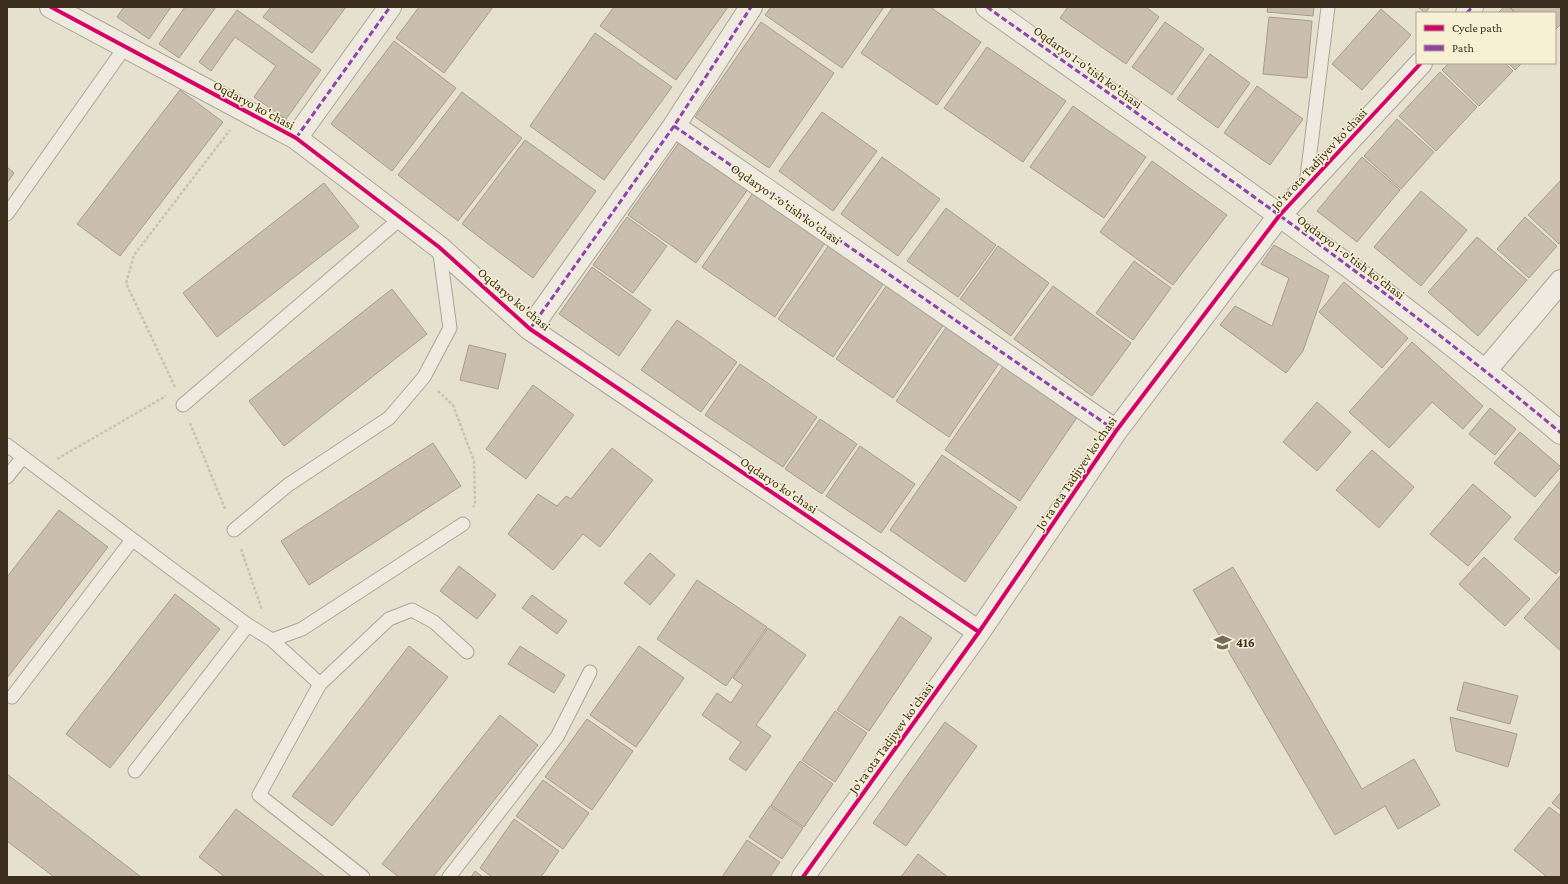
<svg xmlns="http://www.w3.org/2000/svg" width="1568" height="884" font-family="'Crimson Pro',serif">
<rect width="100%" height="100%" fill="#e6e0ce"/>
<path fill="#cabfaf" stroke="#a79c8d" d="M124,7h47l-22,32 -32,-22z
M185,7h31l-37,51 -20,-14z
M271,7h75l-34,46 -49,-36z
M419,7h74l-49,66 -48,-35z
M614,7h114l-52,73 -76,-54z
M771,7h113l-42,61 -77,-53z
M893,7h37l51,35 -44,63 -76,-52z
M1068,7h78l13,10 -33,47 -66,-46z
M1268,7h46l-1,9 -46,-4z
M1418,7h12l-5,6z
M1504,7h5l6,6h-17z
M1510,7h51v17l-6,6v-17h-39z
M1381,9l30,26 -49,55 -30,-26z
M237,10l84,60 -35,49 -32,-22 22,-31 -41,-29 -24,34 -12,-9z
M1269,17l43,4 -5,57 -44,-4z
M761,22l73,51 -65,95 -74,-51z
M1165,22l39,27 -32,46 -40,-28z
M595,33l77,54 -68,93 -74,-54z
M394,41l62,47 -64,83 -61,-47z
M987,47l79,54 -43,61 -79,-54z
M1210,54l40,29 -32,45 -41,-29z
M1449,63h56l8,8 -34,35 -37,-36z
M1508,63h14l-7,7z
M1440,72l37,35 -41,44 -37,-35z
M1257,86l46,33 -33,46 -46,-32z
M180,90l43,32 -103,134 -43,-32z
M462,92l60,46 -64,83 -60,-46z
M1073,106l73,51 -42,61 -74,-51z
M822,112l55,39 -44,60 -54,-40z
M1397,119l37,33 -33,37 -37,-33z
M525,140l71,51 -63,87 -71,-54z
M680,141l68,48 -52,74 -68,-48z
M882,157l58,42 -42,57 -57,-42z
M1362,157l38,33 -43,52 -40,-31z
M1152,161l75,54 -54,70 -73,-53z
M7,167l7,6 -7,10z
M1561,180v62l-2,2 -31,-29z
M324,183l35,44 -142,110 -34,-44z
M1421,191l46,39 -46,56 -47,-39z
M753,193l72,50 -50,74 -73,-50z
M946,208l50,37 -38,52 -51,-36z
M627,217l40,29 -34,47 -40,-28z
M1525,217l32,29 -28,32 -32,-29z
M1477,237l50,43 -49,56 -50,-44z
M829,245l55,38 -51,74 -55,-38z
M1274,245l55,31 -26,75 -17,22 -66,-48 15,-19 37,20 17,-48 -28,-14z
M998,246l51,37 -38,53 -51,-37z
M1134,261l37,27 -38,52 -37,-27z
M592,267l59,43 -32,46 -60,-42z
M1344,282l64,56 -26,30 -63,-56z
M887,285l57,39 -51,74 -57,-39z
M1053,286l78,57 -39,53 -78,-57z
M392,289l35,45 -143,112 -35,-45z
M677,320l60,42 -36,50 -60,-42z
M947,326l53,36 -51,75 -53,-36z
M1412,342l71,64 -20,23 -31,-27 -43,46 -40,-36z
M469,345l37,9 -8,35 -38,-9z
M740,364l77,53 -34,50 -78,-52z
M1004,365l74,51 -58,85 -75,-51z
M533,385l41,30 -48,64 -40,-30z
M1317,402l34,30 -34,39 -34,-29z
M1490,408l26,21 -21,26 -26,-21z
M820,419l37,25 -35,50 -37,-25z
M1520,432l41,35 -26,30 -41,-34z
M433,443l28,43 -152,99 -28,-44z
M860,446l55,38 -34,49 -55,-37z
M612,448l41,32 -53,67 -17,-13 -30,36 -45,-36 30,-40 19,12 9,-10 5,3z
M1372,450l42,37 -35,41 -43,-38z
M942,455l75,52 -52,75 -75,-52z
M1561,480v88l-5,6 -42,-35z
M1473,484l38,33 -43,49 -38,-32z
M59,510l49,37 -101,131v-101z
M650,553l25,22 -25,30 -26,-22z
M1484,557l46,42 -25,27 -46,-42z
M459,566l37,29 -19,24 -37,-28z
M1233,567l129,222 52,-30 26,46 -42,24 -13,-23 -50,29 -142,-245z
M1561,575v76l-37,-33z
M697,580l70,47 -41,59 -69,-47z
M175,594l45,35 -110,139 -44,-34z
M532,595l35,26 -10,13 -35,-26z
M900,616l32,22 -63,93 -32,-21z
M768,628l38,27 -50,70 15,11 -25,35 -17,-12 12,-17 -39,-27 15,-22 14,10 12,-18 -10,-7z
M409,646l39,31 -116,149 -40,-30z
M520,646l45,29 -11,18 -46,-29z
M639,646l45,32 -48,69 -46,-32z
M1464,682l54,14 -8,28 -53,-14z
M835,711l32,22 -32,49 -33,-22z
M500,715l38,30 -105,132h-34l-17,-13z
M1450,717l67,17 -9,33 -52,-16z
M587,719l46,32 -41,59 -47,-33z
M945,722l32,24 -71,100 -33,-23z
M800,761l33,23 -29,43 -33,-22z
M7,774l134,103h-87l-47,-36z
M543,780l46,33 -26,36 -47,-33z
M1561,792v18l-9,-7z
M770,806l33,22 -21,31 -33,-22z
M1549,807l12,9v61h-14l-33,-27z
M236,809l89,68h-100l-26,-20z
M514,819l45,32 -18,26h-49l-12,-9z
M747,840l33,22 -10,15h-48z
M918,854l30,23h-47z
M475,871l8,6h-12z"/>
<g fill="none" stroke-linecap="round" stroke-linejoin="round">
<defs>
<path id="lane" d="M1306,185l22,-178
M7,214l118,-167
M183,405l218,-187
M7,445l170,128 71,52 24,15 30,-11 161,-105
M7,477l16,-20
M234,530l54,-45 101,-67 35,-41 26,-49 -11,-81
M272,640l48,44 -61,111 104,82
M320,684l69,-65 23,-9 22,12 33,30
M12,697l120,-157
M135,771l113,-146
M449,877l108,-140 33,-65"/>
<path id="street" d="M51,7l245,131 143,109 91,82 449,303
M987,7c194,138 391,273 574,426
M1467,13l5,-6
M674,126l442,305
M296,138l94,-131
M530,329l144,-203 77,-119
M1486,370l75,-89
M803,877l176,-245 137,-201 163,-215 142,-153"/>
</defs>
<use href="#lane" stroke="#aba597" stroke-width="15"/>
<use href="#street" stroke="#aba597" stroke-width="24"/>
<path stroke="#c7c1b6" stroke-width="2.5" stroke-dasharray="3 2" stroke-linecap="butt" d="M175,387l-49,-104 8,-28 96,-125
M438,391l15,14 21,56 1,43 -2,3
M190,423l36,88
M57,459l109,-63
M241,549l21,61"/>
<use href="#lane" stroke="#eeeae0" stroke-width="13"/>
<use href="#street" stroke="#eeeae0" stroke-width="22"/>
<path stroke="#8e44ad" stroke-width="3" stroke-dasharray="6 3" stroke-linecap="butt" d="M987,7c194,138 391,273 574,426
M1467,13l5,-6
M674,126l442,305
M296,138l94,-131
M530,329l144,-203 77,-119"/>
<defs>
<path id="cycleway" d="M51,7l245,131 143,109 91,82 449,303
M803,877l176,-245 137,-201 163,-215 142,-153"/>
</defs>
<use href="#cycleway" stroke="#f7f0d4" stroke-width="6"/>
<use href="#cycleway" stroke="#d6006c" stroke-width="4"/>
</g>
<defs>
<symbol id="school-bare" viewBox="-9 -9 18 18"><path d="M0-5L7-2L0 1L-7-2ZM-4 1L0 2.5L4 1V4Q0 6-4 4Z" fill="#776c5c" stroke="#f7f0d4" stroke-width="2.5" paint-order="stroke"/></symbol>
</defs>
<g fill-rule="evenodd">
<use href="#school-bare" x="1210" y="630" width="25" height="25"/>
</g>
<g text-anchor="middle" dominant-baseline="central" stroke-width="3" stroke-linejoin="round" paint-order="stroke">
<g font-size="13" fill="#3b2e1e" stroke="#f7f0d4">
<text transform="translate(1088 67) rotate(36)">Oqdaryo 1-o'tish ko'chasi</text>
<text transform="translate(254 105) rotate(28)">Oqdaryo ko'chasi</text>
<text transform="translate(1319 159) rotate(-47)">Jo'ra ota Tadjiyev ko'chasi</text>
<text transform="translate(786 204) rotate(35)">Oqdaryo 1-o'tish ko'chasi</text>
<text transform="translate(1351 257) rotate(37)">Oqdaryo 1-o'tish ko'chasi</text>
<text transform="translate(514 299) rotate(40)">Oqdaryo ko'chasi</text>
<text transform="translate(1076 473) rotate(-56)">Jo'ra ota Tadjiyev ko'chasi</text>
<text transform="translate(779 485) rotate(34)">Oqdaryo ko'chasi</text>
<text transform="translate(891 738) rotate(-54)">Jo'ra ota Tadjiyev ko'chasi</text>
</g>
<g font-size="13" font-weight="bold" fill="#3b2e1e" stroke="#f7f0d4" text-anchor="start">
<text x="1236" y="642">416</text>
</g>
</g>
<rect width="1568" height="884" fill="none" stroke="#3b2e1e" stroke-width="16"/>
<rect x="1416" y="12" width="140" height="52" fill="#f7f0d4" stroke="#aca28b"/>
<rect x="1424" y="25" width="20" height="6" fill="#d6006c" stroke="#aca28b"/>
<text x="1452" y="32" font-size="12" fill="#3b2e1e">Cycle path</text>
<rect x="1424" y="45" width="20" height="6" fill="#8e44ad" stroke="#aca28b"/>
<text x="1452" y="52" font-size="12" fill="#3b2e1e">Path</text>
</svg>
